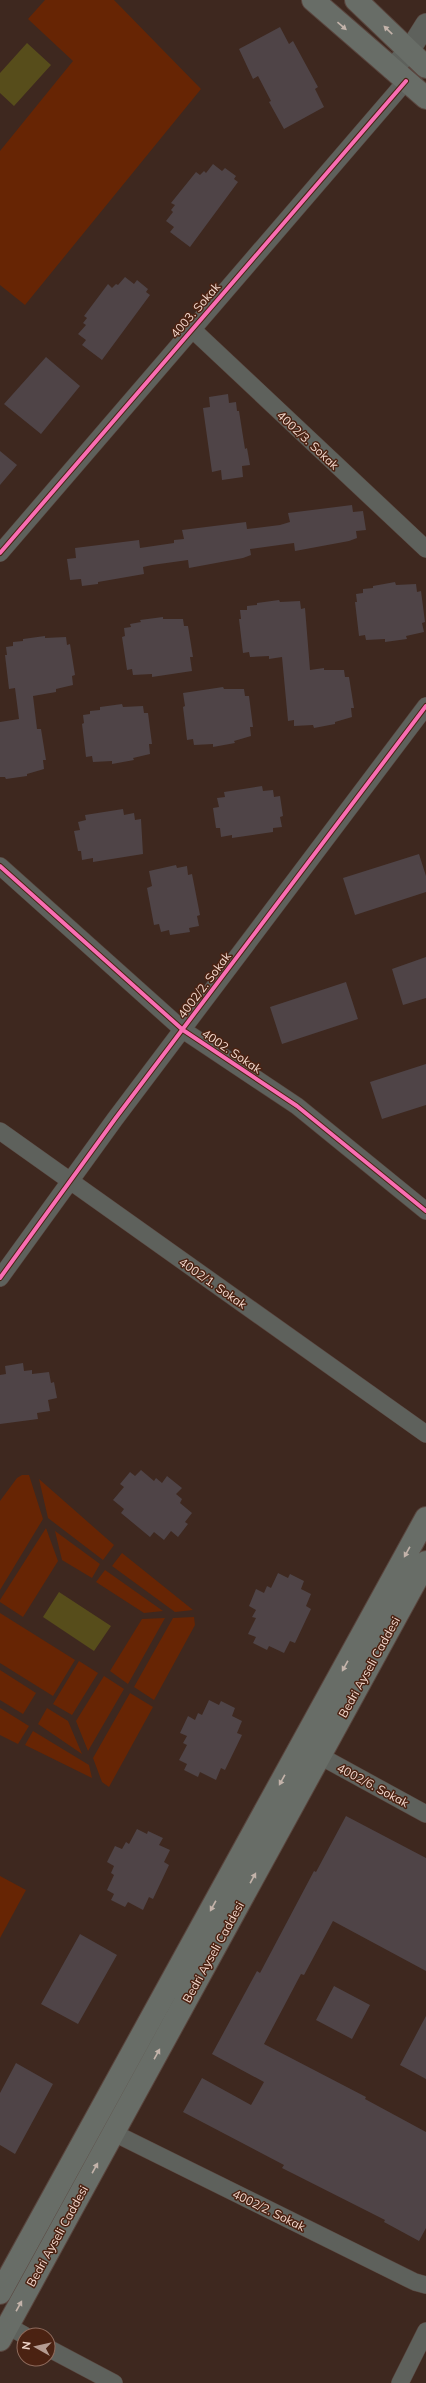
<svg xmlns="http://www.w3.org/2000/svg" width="426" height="2383" font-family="Mulish,sans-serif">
<rect width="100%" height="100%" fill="#3e281f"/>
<path fill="#672504" d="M45,0h69l87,89 -176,216 -25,-20v-134l73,-90 -45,-42z
M22,1475h7l14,44 -43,71v-89l17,-23z
M39,1479l75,66 -11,15 -55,-42z
M46,1528l12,33 -35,56 -23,-15v-2z
M55,1531l45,33 -8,14 -30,-18z
M122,1553l71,57 -18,2 -63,-46z
M105,1570l58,41 -19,2 -48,-31z
M0,1613l75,47 -22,36 -53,-33z
M194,1617l1,8 -41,75 -20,-13 39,-69z
M165,1618l-37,66 -18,-13 32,-52z
M79,1661l19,12 -26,42 -19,-11z
M0,1670l36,23 -13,21 -23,-14z
M104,1676l20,13 -36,62 -12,-30z
M130,1693l23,14 -44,80 -7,-5 -9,-24z
M0,1708l29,18 -11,18 -18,-9z
M47,1708l21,13 14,33 -44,-30z
M33,1731l56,34 3,13 -67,-33z
M0,1876l26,14 -26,48z"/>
<path fill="#574d1b" d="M27,43l24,22 -37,41 -14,-13v-20z
M59,1592l52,34 -17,25 -51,-34z"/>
<path fill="#4f4447" d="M280,27l9,17 4,-3 25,46 -3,2 9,18 -40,22 -15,-27 2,-1 -13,-25 -5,3 -14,-30z
M213,164l9,7 3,-3 11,8 -2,3 4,3 -48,65 -20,-15 4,-5 -8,-6 7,-9 -2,-2 4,-5 -4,-2 25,-31 4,3 4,-4 2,2z
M125,277l9,7 3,-4 11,9 -2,3 4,3 -48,65 -20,-15 4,-5 -8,-6 8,-9 -3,-2 4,-5 -3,-2 24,-32 4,4 4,-4 2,1z
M46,357l34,29 -39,48 -37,-30z
M228,394l1,9 7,-1 1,9h2l6,38 2,-1 3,17 -8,1 1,11 -21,3 -1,-10 -9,2 -9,-64 7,-1 -1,-10z
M0,451l17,14 -17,20z
M352,505l1,7 10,-1 3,19 -10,1 1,7 -8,3 -54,10 -1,-8 -44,6 1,6 -8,3 -54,10 -1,-8 -36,5 -9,2 1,7 -46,8v2l-16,2 -1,-7 -11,1 -3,-21 9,-1 -1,-10 64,-8 1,8 34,-5v-3l10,-1 -2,-9 64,-8 1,7 33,-4 10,-3 -2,-9z
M395,582l1,3 20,-1 1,8 4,-1 4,31 -3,1 2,9 -18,4 1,3 -22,3v-3l-19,1 -1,-5 -6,1 -4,-34h2l-1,-8 7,-1v-4l10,-1v-2z
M279,600l1,2 20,-1 1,8 4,-1 5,62 14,-2v2h20l1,7h4l5,31h-3l1,9 -17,5v2l-21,4 -1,-3 -19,1v-6l-6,1 -6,-64 -13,2v-3l-19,1 -1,-5 -6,1 -4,-34h2l-1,-9h7v-4l10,-1v-2z
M163,617v2h20l1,7h4l5,31h-3l2,14 -40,6v-3l-19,1 -1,-6 -5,1 -5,-33 3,-1 -1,-8 7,-1 -1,-3 11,-2 -1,-2z
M45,636v2l21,-1 1,8 3,-1 5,31 -3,1 1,9 -17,4v3l-23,4 4,33h4l5,31h-3l1,9 -17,5v2l-21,3 -1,-2h-5v-55l19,-3 -4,-31 -6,1 -4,-34h2l-1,-8 7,-1v-4l10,-1v-2z
M223,687l1,2h20l1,7h4l4,31h-3l1,9 -17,5 1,2 -22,4v-3l-19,1 -1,-6 -6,1 -4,-33 2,-1 -2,-13z
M122,704l1,3 20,-1 1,7h4l4,31h-3l1,10 -17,4 1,2 -22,4v-3l-19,1 -1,-6 -6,1 -4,-33 2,-1 -1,-8 7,-1v-3l10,-1v-3z
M262,786l1,5 10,-1 1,7 6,-1 3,20 -3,1 2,10 -9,1v4l-41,6v-3l-11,2 -1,-9h-4l-3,-20 6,-1 -2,-9 8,-1 -1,-5z
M123,809l1,6 10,-2 1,7 6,-1 2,35 -50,8v-4l-11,2 -1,-9h-3l-4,-20 6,-1 -2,-8 8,-2 -1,-5z
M419,854l7,22v16l-71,23 -12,-37z
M176,865l1,3 10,-2 1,9 4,-1 8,41 -3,1 2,10 -10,2 1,4 -20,3 -1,-5 -8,2 -2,-8 -5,1 -7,-37 5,-2 -3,-15z
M426,957v41l-23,7 -11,-36z
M346,982l12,37 -76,25 -12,-37z
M426,1064v41l-44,14 -12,-37z
M23,1363l1,8 8,-1v4l17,-2 2,11 3,-1 3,16 -9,2 2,11 -13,2 1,6 -38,5v-49l6,-1 -1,-8z
M141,1470l13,11 2,-3 6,5 5,-7 15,12 -6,6 6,5 -2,4 12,10 -7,9 3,2 -10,13 -7,-6 -7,9 -10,-8 -4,5 -29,-24 3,-4 -11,-9 11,-13 -4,-3 10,-12 5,4z
M278,1573l10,5 2,-4 14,7 -3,8 10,5 -5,12 5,3 -16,34 -5,-2 -6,12 -15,-7 -2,4 -14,-7 3,-6 -8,-3 8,-16 -4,-1 4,-7 -7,-4 7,-17 8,4 3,-7 4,2z
M209,1700l10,5 2,-4 14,7 -3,8 10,5 -5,12 5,2 -17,35 -4,-2 -5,12 -16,-8 -2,5 -14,-7 3,-6 -8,-4 8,-15 -4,-2 4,-7 -7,-3 8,-17 7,4 3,-7 4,2z
M346,1816l80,42v113l-93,-50 -29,54 -3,-1 -37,70 102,53 -1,2 61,33v96l-7,13 -35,-19 1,-2 -103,-52 2,-3 -101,-53 19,-34 49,27 13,-23 -52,-28 45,-83 3,2 54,-102 2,1z
M137,1829l10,5 1,-3 15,7 -4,7 11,5 -6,12 5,3 -16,34 -4,-2 -6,13 -15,-8 -3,5 -14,-7 3,-6 -7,-4 7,-15 -3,-2 3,-7 -7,-4 8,-16 7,3 4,-7 3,2z
M80,1934l37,21 -39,69 -37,-20z
M334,1986l36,19 -18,34 -36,-19z
M426,2016v63l-26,-14z
M16,2063l37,21 -38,70 -15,-9v-52z"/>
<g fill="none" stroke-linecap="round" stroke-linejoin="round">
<defs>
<path id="minor" d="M192,329l234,220
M0,553l406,-472
M0,866l183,164 114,76 129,105
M0,1131l426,303
M0,1278l115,-159 311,-413
M320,1756l106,58
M114,2133l301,149 11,3
M8,2326l16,9
M48,2348l66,35
M400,2383l26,-52"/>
<path id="tertiary" d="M392,69l17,-18 17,-27"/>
<path id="secondary" d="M313,0l113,98
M356,0l70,67
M0,2293l426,-775
M0,2340l426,-778"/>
</defs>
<use href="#minor" stroke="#59453e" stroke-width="18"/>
<use href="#tertiary" stroke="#59453e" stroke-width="22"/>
<use href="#secondary" stroke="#59453e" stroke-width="24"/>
<use href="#minor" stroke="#5e615c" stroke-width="17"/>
<use href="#tertiary" stroke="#5e615c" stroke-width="21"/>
<use href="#secondary" stroke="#686d67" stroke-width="22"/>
<defs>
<path id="cycleway" d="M0,553l406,-472
M0,866l183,164 114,76 129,105
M0,1278l115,-159 311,-413"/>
</defs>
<use href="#cycleway" stroke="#4b2212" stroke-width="6"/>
<use href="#cycleway" stroke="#f96db3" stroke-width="4"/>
</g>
<defs><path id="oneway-solid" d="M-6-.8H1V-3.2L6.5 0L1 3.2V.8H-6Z"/></defs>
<g fill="#c3b3aa">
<use href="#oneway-solid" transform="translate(342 26) rotate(41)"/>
<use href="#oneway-solid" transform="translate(388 30) rotate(-136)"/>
<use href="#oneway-solid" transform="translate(407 1552) rotate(119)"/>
<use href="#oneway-solid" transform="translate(345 1666) rotate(119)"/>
<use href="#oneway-solid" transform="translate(282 1780) rotate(119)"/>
<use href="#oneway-solid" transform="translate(253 1878) rotate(-61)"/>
<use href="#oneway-solid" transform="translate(213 1906) rotate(119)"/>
<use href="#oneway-solid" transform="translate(157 2054) rotate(-61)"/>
<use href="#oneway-solid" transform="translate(95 2168) rotate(-61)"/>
<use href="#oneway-solid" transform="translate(19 2306) rotate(-61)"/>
</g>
<g text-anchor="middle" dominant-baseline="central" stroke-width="3" stroke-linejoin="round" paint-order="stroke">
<g font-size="12" fill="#f4d9ce" stroke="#4b2212">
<text transform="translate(195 310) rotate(-49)">4003. Sokak</text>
<text transform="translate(308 440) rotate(43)">4002/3. Sokak</text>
<text transform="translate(204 985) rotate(-53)">4002/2. Sokak</text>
<text transform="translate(232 1051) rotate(34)">4002. Sokak</text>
<text transform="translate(213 1283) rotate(35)">4002/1. Sokak</text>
<text transform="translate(369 1667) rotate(-61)">Bedri Ayseli Caddesi</text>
<text transform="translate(373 1785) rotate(28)">4002/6. Sokak</text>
<text transform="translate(213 1952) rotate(-61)">Bedri Ayseli Caddesi</text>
<text transform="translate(269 2210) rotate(26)">4002/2. Sokak</text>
<text transform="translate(57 2236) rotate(-61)">Bedri Ayseli Caddesi</text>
</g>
</g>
<g transform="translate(36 2347) rotate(278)"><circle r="19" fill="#4b2212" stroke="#8f6b5d"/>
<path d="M0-3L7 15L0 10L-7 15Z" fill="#b49b91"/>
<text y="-6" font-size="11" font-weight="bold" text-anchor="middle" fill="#f4d9ce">N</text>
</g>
</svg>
